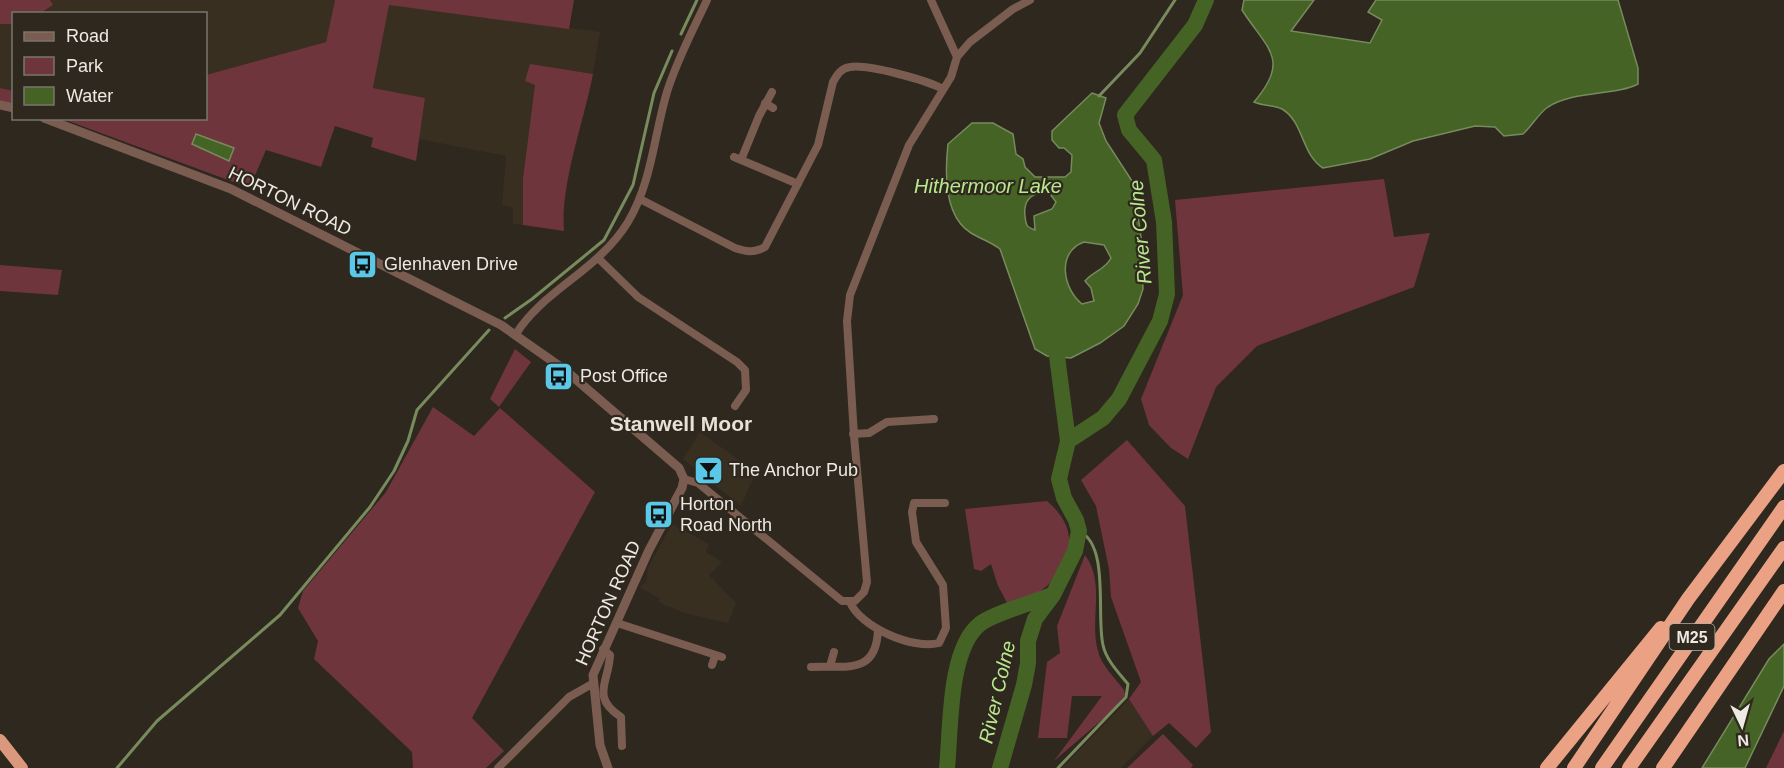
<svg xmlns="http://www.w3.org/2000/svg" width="1784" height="768" font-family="Helvetica,sans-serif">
<rect width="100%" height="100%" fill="#2e281f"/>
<path fill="#392f21" d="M50,0h285l-9,42 -120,33v-61h-165l12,-9z
M389,5l211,27 -7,42 -63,-9 5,20 -12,93v47l-10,-1v-17l-11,-2 4,-49 -87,-17 6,-41 -52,-10z
M0,24h13v67l-13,-3z
M700,432l56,40 -15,34 -58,-47z
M672,524l37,20 -3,8 16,10 -13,13 27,28 -8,20 -44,-10 -26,-11 2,-3 -21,-12 7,-5 2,-14z
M1129,699l24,37 -32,32h-59z"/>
<path fill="#6f353c" d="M0,0h50l3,5 -12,8 -27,1 -1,10h-13z
M335,0h239l-5,29 -180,-24 -16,83 52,10 -9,63 -45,-14 2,-9 -38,-12 -14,41 -55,-17 -13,30 5,2 -3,8 -192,-71 143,-1v-43l120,-33z
M530,64l63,10c-9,47 -33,111 -29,157l-41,-6v-47l12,-93 -10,-4z
M0,88l13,3v14l-13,-3z
M1384,179l10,58 36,-4 -16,54 -157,59 -41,41 -28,72 -17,-11 -22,-23 -8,-26 42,-104 -8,-95z
M0,265l62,5 -4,25 -58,-4z
M515,349l16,13 -32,45 -9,-8z
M433,407l41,29 26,-28 95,84 -123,226 32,33 -18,17h-73l-1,-16 -98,-93 4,-18 -20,-33 5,-17 83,-99z
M1127,440l58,66 26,226 -15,16 -27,-25 -16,13 -24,-37 12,-17 -30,-85 -2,-28 -13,-63 -15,-26z
M1047,501c30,25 30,58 0,85 -11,9 -25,16 -36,24l-13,-24 -7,-22 -10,7 -7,-2 -9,-60z
M1085,555c21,28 4,65 13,96 3,14 18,28 26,39l1,5 -14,17 -57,49 48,-65h-30l-5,42h-29l9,-76 13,-9 -3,-27z
M1784,731v37h-18z
M1163,734l30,31 -2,3h-64z"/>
<path fill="#456324" stroke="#778b5d" stroke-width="1.5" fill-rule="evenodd" d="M1244,0h70l-23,31 79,12 12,-23 -14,-8 8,-12h242l20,68v16c-23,12 -63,6 -90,23 -9,6 -17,20 -25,27l-19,2 -9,-9 -20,-1 -62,15 -43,18 -47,9c-22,-14 -19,-46 -41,-59 -8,-4 -19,-3 -28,-7 37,-43 13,-53 -12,-92z
M1092,93l14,5 -7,25 7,18 28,43 7,53 2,52 -5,15 -14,22 -24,17 -29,15 -24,-2 -12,-7 -35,-100c-9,-7 -19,-10 -29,-16 -28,-17 -26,-62 -23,-89l24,-21h21l20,11 3,20 7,5 2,8 10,10h30l6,-5 1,-17 -8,-7h-5l-7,-8v-9zM1047,190l9,12 -4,7 -18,7 1,14c-9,-3 -9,-5 -10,-14 -2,-16 6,-22 22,-26zM1084,242l20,3 7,13c-6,12 -18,13 -26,23l6,7 3,13 -12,3c-19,-15 -26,-52 2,-62z
M196,134l38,14 -5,13 -37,-17z
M1784,644v42l-39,82h-43l67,-109z"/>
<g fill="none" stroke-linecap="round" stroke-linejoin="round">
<path stroke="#778b5d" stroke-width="3" d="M681,34l16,-34
M1099,96l41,-43 35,-53
M505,318l27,-19 72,-59 29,-55 21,-92 18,-42
M117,768l40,-47 123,-106 90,-108 24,-36 14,-30 9,-31 72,-80
M1058,768l68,-71 2,-13c-9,-11 -22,-24 -25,-39 -7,-29 7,-100 -24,-114"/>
<path stroke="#456324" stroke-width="16" d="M1068,441l35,-23 16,-19 41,-78 7,-27 -3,-72 -10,-62 -25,-30 -4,-15 70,-90 11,-25
M947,768c4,-39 1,-119 33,-144 12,-10 55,-22 72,-29
M1000,768l24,-83 4,-22v-22l7,-22 18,-24 22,-44 4,-20 -3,-11 -12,-22 -5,-19 9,-38 -11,-85"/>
<path stroke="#7a5c50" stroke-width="8" d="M957,57l13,-15 43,-33 17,-9
M765,103l8,5
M734,157l64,27
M741,160l18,-44 13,-24
M640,199l95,49c12,4 18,5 30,-1l53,-102 15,-63c4,-7 8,-14 17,-15 18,-3 76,13 93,22
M599,259l39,38 99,65 8,8 1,20 -11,16
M516,334c27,-44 82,-63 112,-112 24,-40 26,-87 39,-130 10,-32 26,-62 40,-92
M853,434l16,-1 18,-11 47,-3
M684,479l14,4 144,118h13l9,-9 3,-10 -13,-146 -7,-115 3,-26 59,-150 42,-68 6,-20 -26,-57
M850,602c10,25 63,48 89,41l7,-15 -3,-43 -27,-43 -4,-30 2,-9h31
M617,623l105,34
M603,649l7,6c-1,27 -20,42 11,62l1,29
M712,665l3,-9
M830,666l4,-14
M811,667c34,-2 65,9 67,-37
M498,768l71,-71 23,-13"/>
<path stroke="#7a5c50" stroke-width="9" d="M0,105l14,3
M44,118l187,71 270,136 64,45 114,98 5,11 -2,9 -33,62 -56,125 7,70 8,23"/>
<path stroke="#da987c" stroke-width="12" d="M0,740l22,28"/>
<path stroke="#eaa184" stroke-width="14" d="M1547,768l114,-140
M1574,768l114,-169 96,-128
M1602,768l182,-261
M1629,768l155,-220
M1663,768l121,-177"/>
</g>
<defs>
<symbol id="bus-square" viewBox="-11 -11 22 22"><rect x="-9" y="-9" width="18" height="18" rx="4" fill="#5ac8e6" stroke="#2e281f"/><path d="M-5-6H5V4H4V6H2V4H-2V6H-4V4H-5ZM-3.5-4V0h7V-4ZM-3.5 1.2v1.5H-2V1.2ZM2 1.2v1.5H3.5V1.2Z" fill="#111"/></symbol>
<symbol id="bar-square" viewBox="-11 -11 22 22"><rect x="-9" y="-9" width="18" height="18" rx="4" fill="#5ac8e6" stroke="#2e281f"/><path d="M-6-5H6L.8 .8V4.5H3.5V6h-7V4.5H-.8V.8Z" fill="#111"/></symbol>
</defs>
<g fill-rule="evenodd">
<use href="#bus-square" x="346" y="248" width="33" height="33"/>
<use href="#bus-square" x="542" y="360" width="33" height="33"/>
<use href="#bar-square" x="692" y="454" width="33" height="33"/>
<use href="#bus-square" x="642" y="498" width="33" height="33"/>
</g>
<g text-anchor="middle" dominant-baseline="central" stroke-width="4.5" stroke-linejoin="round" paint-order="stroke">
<rect fill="#2e281f" stroke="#b4afa8" stroke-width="1.5" x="1669.5" y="624" width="45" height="26" rx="4.5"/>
<g font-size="16" font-weight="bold" fill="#ede9e3">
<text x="1692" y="637">M25</text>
</g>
<g font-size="18" fill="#ede9e3" stroke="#2e281f">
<text transform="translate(290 201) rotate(26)">HORTON ROAD</text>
<text transform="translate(608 603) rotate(-66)">HORTON ROAD</text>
</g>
<g font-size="18" fill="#ede9e3" stroke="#2e281f" text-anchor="start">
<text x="384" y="264">Glenhaven Drive</text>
<text x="580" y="376">Post Office</text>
<text x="729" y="470">The Anchor Pub</text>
<text x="680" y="504">Horton<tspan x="680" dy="21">Road North</tspan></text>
</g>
<g font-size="20" font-style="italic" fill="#bae88e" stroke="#2e281f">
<text x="988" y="186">Hithermoor Lake</text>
<text transform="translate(1140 232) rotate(-95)">River Colne</text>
<text transform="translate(997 692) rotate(-77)">River Colne</text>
</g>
<g font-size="21" font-weight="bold" fill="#e9e0d6" stroke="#2e281f">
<text x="681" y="423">Stanwell Moor</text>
</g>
</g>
<rect x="12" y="12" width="195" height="108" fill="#2e281f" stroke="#7a756d" stroke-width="1.5"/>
<rect x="24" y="32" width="30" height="9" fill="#7a5c50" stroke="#7a756d" stroke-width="1.5"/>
<text x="66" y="42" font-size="18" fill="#ede9e3">Road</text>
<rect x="24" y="57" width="30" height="18" fill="#6f353c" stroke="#7a756d" stroke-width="1.5"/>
<text x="66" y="72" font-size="18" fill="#ede9e3">Park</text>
<rect x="24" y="87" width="30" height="18" fill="#456324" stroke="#7a756d" stroke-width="1.5"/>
<text x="66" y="102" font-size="18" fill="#ede9e3">Water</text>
<g transform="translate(1742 726) rotate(175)" stroke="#2e281f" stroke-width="4.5" paint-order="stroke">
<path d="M0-4.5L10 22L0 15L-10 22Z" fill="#ede9e3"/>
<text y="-9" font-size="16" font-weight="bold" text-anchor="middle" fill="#ede9e3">N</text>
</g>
</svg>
